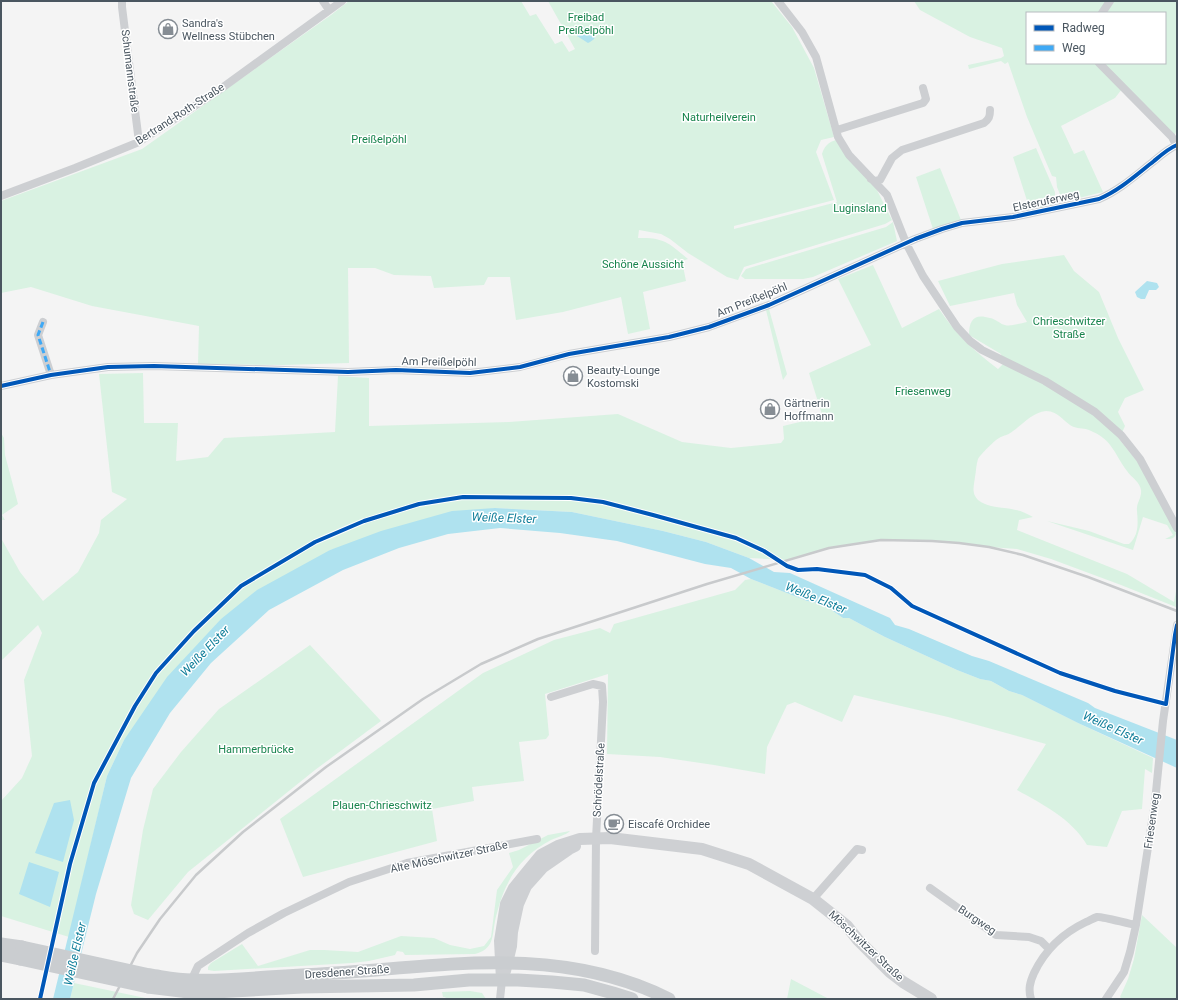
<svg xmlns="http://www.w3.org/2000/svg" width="1178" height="1000" font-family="Roboto,sans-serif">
<rect width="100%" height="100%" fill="#f4f4f4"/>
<path fill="#d9f2e2" d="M349,1h172l9,15 6,-2 19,30 7,-3 7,11 6,-3 -27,-48h223l21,26 22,41 20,69 -13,3 -5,12 18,48 -100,26v3l103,-27 -15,-48c2,-7 6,-12 14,-14l40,48 16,32 -7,4 -141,43 -6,13 -11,-3 -39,-24 -18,-14 -9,-5 -22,-4 -1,8c26,-1 31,5 50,21l-6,2 4,20 -43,11 7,37 -22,5 -7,-37 -58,15 -47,8 -6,-43h-22l-4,8 -50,3 -3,-12 -37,-1 -19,-7h-27l1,95 -65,2 -86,-1 1,-38 -107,-20 -61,-19 -30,6v-92l141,-52 189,-134z
M914,1h193l-8,12h-72v50h67l6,2 22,24 -7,9 -54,28 13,28 10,-4 19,42 -40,10 -6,-15 -1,-10 -4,-1 -25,-59 -19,-55 -3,2 -4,-3 -32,8 -1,-4 33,-7 3,-2 -2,-8 -32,-11 -50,-27z
M1113,1h64v128l-3,8 -72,-74h63v-50h-60z
M1036,148l19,44v12l-25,6 -17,-53z
M940,168l21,52 -28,9 -17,-52z
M893,222l4,19 -84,36 -10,2h-58l-4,-3 5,-7 140,-42z
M1064,255l10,16 25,21 19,46 26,52 -19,8 -7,14 7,14 -6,13 25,31 32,63c-1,6 -5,6 -11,6l8,-4 -6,-10 -24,-8 -10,33 -86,-29 42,10 35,13h5c10,-9 9,-20 8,-33 -1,-8 5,-13 4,-21 -1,-8 -10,-13 -14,-19 -14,-19 -14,-31 -38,-41 -4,-2 -10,-1 -15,-3 -10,-4 -15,-16 -28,-16 -13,1 -23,13 -33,20 -4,4 -9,4 -14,7 -5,3 -18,16 -21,21 -2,6 -2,13 -3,18 -1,9 -4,16 3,23 9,8 27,7 38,10 6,1 11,4 17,7l-14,3 -2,10 110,44 47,28 3,-16v17l-1,4 -55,-22 -70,-26 -34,-10 -28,-2 -57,-6 -51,-1 -52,8 -41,12 -39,-2 -43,-16 -43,-11 -91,-19 -77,-4 -165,42 -206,190 -17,36 -38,161 -68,-21v-115l21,-23 10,-22 -8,-76 18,-47 -4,-8 -37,36v-123l19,34 23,29 35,-29 21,-39 2,-13 26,-21 -15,-7 -13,-118 44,-1 1,50h34l-2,38 32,-4 16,-19 111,-6 3,-56 31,2v48l140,-4 109,-8 64,28 49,6 50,-5 3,-4 -1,-13 38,-9 2,5 1,-1 -15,-48 62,-28 -33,-66 35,-14 29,63 37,-19c17,25 35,42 59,60l5,-5 -2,-10 -32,-19c0,-15 5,-22 21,-17 6,1 10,6 15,7 5,2 16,-2 22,-3l-10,-17 -3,-12 -64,13 -12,-25 64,-17z
M769,309l18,65 -4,6 -17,-70z
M1,433l3,5 1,17 13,49 -16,11 3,5h-4z
M751,579l56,22 7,1 13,5 16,11h6l13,7 23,12 72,33 23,9 11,2 18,10 13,4 56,28 75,35 -1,15 -7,-4 -3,40 -20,2 -15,36 -20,-2c-15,-26 -45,-41 -70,-55l29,-46 -98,-27 -94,-22 -12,27 -47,-20 -8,3 -20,42 -2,27 -51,-9 -54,-8 -53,-3 1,-80 -63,20 4,41 -3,4 -27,3 5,39 -52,6 2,14 -42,8 5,32 -134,36 -23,-58 203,-146 71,-33 46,-12 10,5 4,-9 121,-34 10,-10z
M310,645l71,76 -66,49 -127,102 -40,48 -14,-6 -3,-9 12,-75 10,-41 28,-37 38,-43z
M570,831c-4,4 -13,6 -19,9 -19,10 -34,24 -43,43 -6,11 -10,25 -13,38 -3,16 -1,28 -20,33l-70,1 -2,-3 -6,-1 -2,4 -26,6 -17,2 -138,8 -6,-1v-3l3,-4 31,-19 16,22 52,-16h14l34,2 43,-16 33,2 16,7 20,4 14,-3 7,-9 6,-47 16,-23 -4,-14 10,-3 29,-15z
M1142,915l35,33v51h-55l-2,-2 8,-18 6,-20z
M791,979l38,20h-42z
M74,983l76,16h-80z
M470,991l12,2 4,6h-37l-5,-2 -14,2 13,-2 -1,-5z"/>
<path fill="#afe2ef" d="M584,27h7l5,5c0,6 -2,8 -8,11l-11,-7v-6z
M1147,281l10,2 2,4 -3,3h-7l-4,9h-4l-4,-2 -2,-5z
M495,508l77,4 91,19 43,11 43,16 25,14 16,1 91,41 9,4 5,7 14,4 63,27 17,5 99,42 7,5 82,32v28l-99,-45 -56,-28 -13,-4 -18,-10 -11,-2 -23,-9 -72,-33 -23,-12 -13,-7h-6l-16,-11 -13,-5 -7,-1 -56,-22 -20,-11 -26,-4 -88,-23 -57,-8 -60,-5 -52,6 -49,14 -56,22 -74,40 -58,53 -41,50 -39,65 -35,116 -26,105h-17l54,-223 17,-36 43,-63 54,-58 36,-29 73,-40 51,-19 71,-20z
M70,800l4,20 -11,42 -28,-9 19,-50z
M29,862l30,10 -9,35 -31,-13z"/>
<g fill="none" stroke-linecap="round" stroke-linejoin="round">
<path stroke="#cdcfd2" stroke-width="8" d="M122,1v6l17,135
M323,1l6,9
M778,1l24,31 14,25 22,80 11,18 38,40 19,48 17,33 34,51 13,14 12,9 63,31 50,31 26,23 19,24 37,69
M1102,13l8,-12
M1099,63l73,74 4,8
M837,130l86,-27 3,-4 -3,-11
M871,179l4,2 5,-1 12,-22 10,-8 82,-27c5,-4 6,-6 6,-13
M1,196l74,-28 64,-26 76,-49 127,-92
M43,322l-5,13 13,40
M1,386l50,-11 57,-8 46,-1 194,6 48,-2 74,3 50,-6 49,-13 100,-17 40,-10 60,-22 146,-66 27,-10 20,-6 51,-6 86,-18c21,-9 37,-24 55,-38 7,-6 15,-13 23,-16
M551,697l42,-13 9,2 1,16 -7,137 -1,112
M930,888l66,47 33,2 12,4 8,8
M813,899l44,-50 5,1
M190,983l8,-17 50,-33 36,-20 65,-31 58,-19 130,-24
M500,999l2,-19
M1031,999c-3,-10 -1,-17 3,-26 11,-23 29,-40 52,-51 3,-1 7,-4 11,-5 5,-1 31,7 39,8
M1106,999l18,-27 6,-20 6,-27 19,-123 8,-81 14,-96"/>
<path stroke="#ced0d3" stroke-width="12" d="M505,971l6,-25 1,-14 6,-28 8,-18 17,-19 26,-18 6,-3
M502,980l-2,-39 6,-37 8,-16 13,-16 14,-17 17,-9 22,-7 30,-1 92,11 47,15 64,35 34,27 11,14 32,32 13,10 28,17"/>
<path stroke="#cacdd0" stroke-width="13" d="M1,944l21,3
M1,955l19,4
M150,975c14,2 28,5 42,5 25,1 51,-1 76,-3 36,-2 72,-4 108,-7 100,-9 200,-18 293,29
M148,987l49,6 105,-6 112,-2 55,-5h49l34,2 32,3 29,8 19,6"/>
<path stroke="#c8cacc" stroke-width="2.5" d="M113,999l24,-46 23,-34 36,-44 47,-43 83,-65 97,-68 58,-35 57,-25 169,-55 122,-36 52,-8 51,1 27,2 30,4 34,8 65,22 89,34"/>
<path stroke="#cacdd0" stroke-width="13" d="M22,947l128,28
M20,959l128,28"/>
<path stroke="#3fa9f5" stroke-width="3" stroke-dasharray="6 3" stroke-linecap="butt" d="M43,322l-5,13 13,40"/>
<defs>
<path id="cycleway" d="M1,386l50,-11 57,-8 46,-1 194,6 48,-2 74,3 50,-6 49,-13 100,-17 40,-10 60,-22 146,-66 27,-10 20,-6 51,-6 86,-18c21,-9 37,-24 55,-38 7,-6 15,-13 23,-16
M40,999l30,-135 24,-81 41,-77 21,-33 38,-42 47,-45 74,-44 49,-21 55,-17 44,-7 108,1 32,4 50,13 83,23 28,13 23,15 11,4 19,-1 48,6 26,13 21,18 148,67 55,18 51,13 9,-69 2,-10"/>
</defs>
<use href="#cycleway" stroke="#fff" stroke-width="6"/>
<use href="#cycleway" stroke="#0057b8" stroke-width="4"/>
</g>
<defs>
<symbol id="shop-ring" viewBox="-11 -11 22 22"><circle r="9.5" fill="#fff" stroke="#868d94" stroke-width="1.5"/><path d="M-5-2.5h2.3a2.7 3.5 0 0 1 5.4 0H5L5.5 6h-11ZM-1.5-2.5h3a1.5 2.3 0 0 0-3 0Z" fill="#868d94"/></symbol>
<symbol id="cafe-ring" viewBox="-11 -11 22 22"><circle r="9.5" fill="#fff" stroke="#868d94" stroke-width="1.5"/><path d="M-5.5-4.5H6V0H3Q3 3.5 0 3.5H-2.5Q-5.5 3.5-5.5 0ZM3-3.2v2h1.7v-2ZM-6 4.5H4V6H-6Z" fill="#868d94"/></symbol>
</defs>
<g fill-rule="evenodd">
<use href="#shop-ring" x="157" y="18" width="22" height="22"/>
<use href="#shop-ring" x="562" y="365" width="22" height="22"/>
<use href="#shop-ring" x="759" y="398" width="22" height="22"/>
<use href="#cafe-ring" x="603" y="813" width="22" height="22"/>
</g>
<g text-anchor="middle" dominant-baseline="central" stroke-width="3" stroke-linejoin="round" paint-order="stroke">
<g font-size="11" fill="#18844d" stroke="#fff">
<text x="586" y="17">Freibad<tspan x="586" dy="13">Preißelpöhl</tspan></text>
<text x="719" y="117">Naturheilverein</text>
<text x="379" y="139">Preißelpöhl</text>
<text x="860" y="208">Luginsland</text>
<text x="643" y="264">Schöne Aussicht</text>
<text x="1069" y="321">Chrieschwitzer<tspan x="1069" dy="13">Straße</tspan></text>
<text x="923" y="391">Friesenweg</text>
<text x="256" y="749">Hammerbrücke</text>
<text x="382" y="805">Plauen-Chrieschwitz</text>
</g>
<g font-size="11" fill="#4a5660" stroke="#fff" text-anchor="start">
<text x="182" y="23">Sandra's<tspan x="182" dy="13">Wellness Stübchen</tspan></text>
<text x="587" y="370">Beauty-Lounge<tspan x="587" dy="13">Kostomski</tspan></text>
<text x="784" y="403">Gärtnerin<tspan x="784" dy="13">Hoffmann</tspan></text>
<text x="628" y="824">Eiscafé Orchidee</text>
</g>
<g font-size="11" fill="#4a5660" stroke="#fff">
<text transform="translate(130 71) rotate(83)">Schumannstraße</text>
<text transform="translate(180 114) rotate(-33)">Bertrand-Roth-Straße</text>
<text transform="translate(1046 201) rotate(-12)">Elsteruferweg</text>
<text transform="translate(752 300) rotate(-22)">Am Preißelpöhl</text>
<text transform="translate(439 362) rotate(1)">Am Preißelpöhl</text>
<text transform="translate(599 780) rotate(-87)">Schrödelstraße</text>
<text transform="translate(1152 821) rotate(-82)">Friesenweg</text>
<text transform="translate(449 857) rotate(-12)">Alte Möschwitzer Straße</text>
<text transform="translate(977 920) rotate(34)">Burgweg</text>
<text transform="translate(866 946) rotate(43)">Möschwitzer Straße</text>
<text transform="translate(347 972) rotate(-4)">Dresdener Straße</text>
</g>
<g font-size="12" font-style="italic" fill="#0e7d99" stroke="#fff">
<text transform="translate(504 518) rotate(2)">Weiße Elster</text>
<text transform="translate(816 598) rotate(22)">Weiße Elster</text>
<text transform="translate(205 651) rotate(-46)">Weiße Elster</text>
<text transform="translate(1113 728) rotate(24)">Weiße Elster</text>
<text transform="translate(75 954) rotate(-77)">Weiße Elster</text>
</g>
</g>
<rect width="1178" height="1000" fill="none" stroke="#4a5660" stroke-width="4"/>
<rect x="1026" y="12" width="140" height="52" fill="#ffffff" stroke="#b7bbbf"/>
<rect x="1034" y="25" width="20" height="6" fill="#0057b8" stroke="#b7bbbf"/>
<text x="1062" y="32" font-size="12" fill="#4a5660">Radweg</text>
<rect x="1034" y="45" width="20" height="6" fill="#3fa9f5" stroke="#b7bbbf"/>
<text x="1062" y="52" font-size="12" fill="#4a5660">Weg</text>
</svg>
